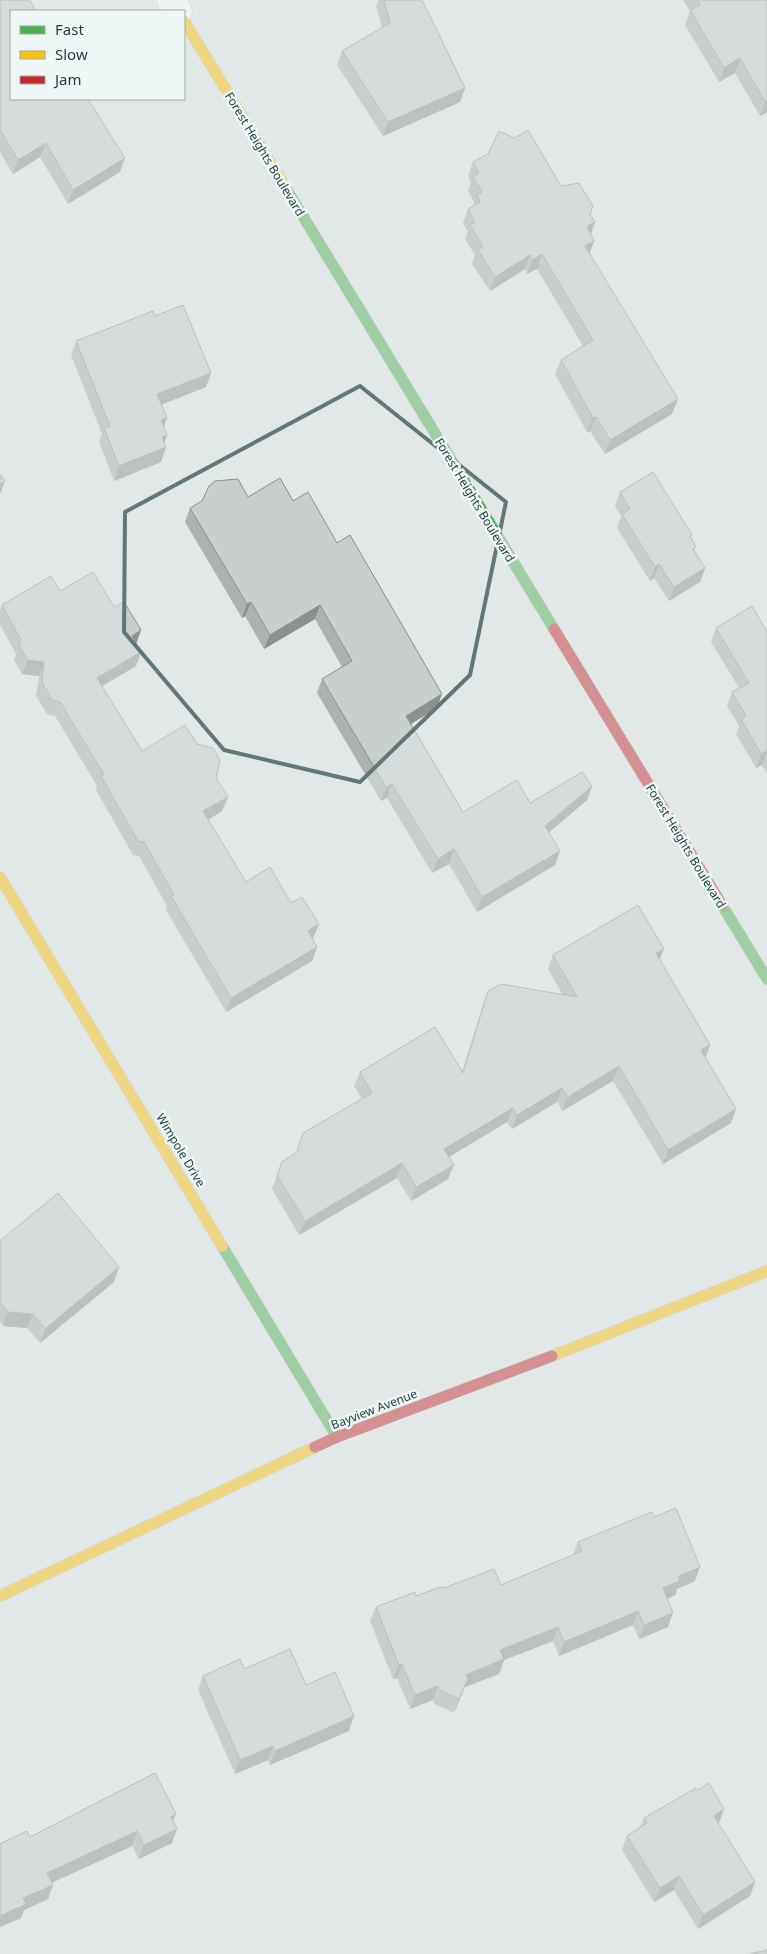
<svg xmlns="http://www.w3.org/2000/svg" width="767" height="1954" font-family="'Noto Sans',sans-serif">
<rect width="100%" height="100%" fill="#e1e8e7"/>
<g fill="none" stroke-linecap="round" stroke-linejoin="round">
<defs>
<path id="street" d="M171,0l7,11"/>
<path id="fast" d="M287,190l267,439
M722,905l45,74
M222,1246l115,191"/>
<path id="slow" d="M184,21l103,169
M0,877l222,369
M552,1356l215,-85
M0,1596l315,-149"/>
<path id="jam" d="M554,629l168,276
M315,1447l22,-10 215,-81"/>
</defs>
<use href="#street" stroke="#bec5c4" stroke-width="29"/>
<use href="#fast" stroke="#bdc6c5" stroke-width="12"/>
<use href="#slow" stroke="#bdc6c5" stroke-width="12"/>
<use href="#jam" stroke="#bdc6c5" stroke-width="12"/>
<use href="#street" stroke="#fafcfb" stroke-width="28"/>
<use href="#fast" stroke="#4caf50" stroke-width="11"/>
<use href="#slow" stroke="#ffc107" stroke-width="11"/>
<use href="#jam" stroke="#c62828" stroke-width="11"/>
</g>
<path fill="#acb2b0" d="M0,0l120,172 -52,32 -28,-47 -27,17 -13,-22z
M379,0h43l43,88 -5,14 -77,34 -46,-71 5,-14 40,-23 -6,-22z
M683,0h84v112l-7,4 -25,-43 -16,9 -34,-57 5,-14z
M473,162l88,24 29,28 5,8 -4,12 -1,19 82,161 -67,40 -15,-23 -3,1 -32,-58 6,-14 22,-14 -46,-77 -10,5 -2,-5 -35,22 -18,-27 3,-9 -10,-16 3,-7 -5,-9 5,-14 5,-3 1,-4 -6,-11 3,-9 -3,-6z
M155,316l56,57 -5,14 -45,18 3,22 1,16 -4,19 -47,19 -15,-39 3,-8 -31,-79 5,-14z
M620,492l71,45 4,14 10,17 -5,14 -31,19 -15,-23 -4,3 -33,-53 4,-12 -6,-10z
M248,497l45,4 44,42 100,165 -26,16 52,88 67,-9 62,-17 -5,14 -38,32 6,33 -78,47 -28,-48 -17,9 -45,-75 -6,3 -64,-108 5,-14 20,-12 -27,-48 -51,30 -19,-33 -3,2 -57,-96 5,-14z
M60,591l76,52 5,9 -5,14 -34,20 40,65 74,27 12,19 -6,14 -14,9 38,62 45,21 28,21 -6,14 -1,1 5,8 -5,14 -86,51 -60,-102 1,-4 -28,-50 -6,-1 -37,-65 1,-4 -42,-70 -8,-2 -11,-18 3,-20 -17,-2 -8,-14 2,-6 -16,-29v-15l2,-5z
M716,628l51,4v142l-5,-9 -6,3 -20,-34 3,-8 -12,-20 5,-14 7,-4 -28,-46z
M553,955l107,5 50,85 -5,13 26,65 -68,41 -50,-83 -51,30 -5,-9 -45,27 -5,-7 -58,35 -1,22 -37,22 -14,-23 -98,57 -27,-46 10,-27 14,-9 7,-20 59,-34 -8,-13 6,-14h102l21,-67 5,-14 74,3 -14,-25z
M0,1241l114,41 -74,61 -13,-15 -24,-2 -3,-4z
M654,1517l41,64 -18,8 -2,6 -8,4 1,28 -29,12 -6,-14 -74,31 -6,-15 -49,19 -5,14 -34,13 -11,26 -19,-9 -2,-4 -23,9 -13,-31 -4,1 -23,-58 6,-14 68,-19 57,-3 72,-30 5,-13z
M244,1669l62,16 43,46 -79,34 -2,-5 -33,14 -37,-84 5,-14z
M644,1818l75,5 -1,1 37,58 -5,14 -52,33 -24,-39 -20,12 -32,-52 5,-14 13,-9z
M173,1821l-1,22 -33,16 -7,-13 -80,37 -4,16 -24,11 -3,8 -21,9v-83l30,-7z"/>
<path fill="#8c9190" d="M740,58l-5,15 -16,9 5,-14z
M465,88l-5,14 -77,34 5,-14z
M767,101v11l-7,4 5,-14z
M46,143l-6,14 -27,17 5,-14z
M125,158l-5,14 -52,32 5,-14z
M595,222l-5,14 -3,-9z
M594,241l-5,14 -4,-9z
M542,254l-5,15 -10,5 5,-14z
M530,255l-5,14 -35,22 5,-14z
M211,373l-5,14 -54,21 5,-14z
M678,399l-6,15 -67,40 5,-14z
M596,417l-6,14 -3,1 6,-14z
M167,418l-5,14 -1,-12z
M167,435l-5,14 4,-2 -5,15 -47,19 5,-15 43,-29z
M5,481l-5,13v-10z
M659,564l-5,14 -4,3 5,-14z
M705,568l-5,14 -31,19 5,-14z
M251,602l-6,14 -3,2 5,-14z
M320,605l-5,14 -51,30 6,-14z
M141,630l-5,14 -4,-8z
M141,652l-5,14 -44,26 5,-14z
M28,660l16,2 -5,14 -17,-2z
M442,694l-5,14 -36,22 5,-14z
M767,751l-5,14 -6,3 5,-14z
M392,784l-5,14 -6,3 5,-14z
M592,786l-5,14 -47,40 5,-14z
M228,797l-6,14 -24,15 5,-15z
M454,849l-5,15 -17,9 6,-14z
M560,851l-5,14 -78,47 5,-15z
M319,924l-6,14 -11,7 6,-14z
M317,947l-5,14 -86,51 5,-14z
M664,949l-6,14 -2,-10z
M710,1045l-5,14 -4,-9z
M619,1066l-6,15 -51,30 6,-14z
M562,1088l-5,14 -45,27 5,-14z
M513,1108l-6,14 -68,41 5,-14z
M736,1109l-5,14 -68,41 5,-14z
M402,1163l-5,15 -98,57 6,-14z
M454,1165l-6,14 -37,22 5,-14z
M119,1267l-5,15 -74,61 5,-14z
M8,1312l25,2 -6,14 -24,-2z
M700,1567l-5,14 -18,8 -2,6 -17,8 5,-15 16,-12z
M638,1611l-5,14 -74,31 5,-14z
M673,1613l-5,14 -29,12 5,-14z
M558,1627l-5,14 -49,19 -5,14 -34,13 -11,26 5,-14 7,-24 34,-25z
M402,1664l-5,14 -4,1 6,-14z
M438,1686l-5,14 -23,9 5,-14z
M354,1716l-5,15 -79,34 5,-14z
M273,1746l-5,14 -33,14 5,-14z
M724,1809l-5,14 -11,7 6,-14z
M176,1814l-6,14 1,-11z
M177,1829l-5,14 -33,16 5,-14z
M137,1831l-5,15 -90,41 5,-14z
M679,1876l-5,14 -20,12 6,-14z
M755,1882l-5,14 -52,33 5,-14z
M53,1885l-5,14 -24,11 -3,8 -21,9v-11l23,-18z"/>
<path fill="#c8cfcd" stroke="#8c9190" d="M0,0h30l6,11h-25v88h77l37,59 -52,32 -27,-47 -28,17 -18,-30z
M384,0h38l43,88 -77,34 -46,-71 48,-28z
M697,0h70v101l-2,1 -25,-44 -16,10 -34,-58 10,-5z
M528,130l33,56 18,-3 14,23 -3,8 5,8 -8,5 7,14 -9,5 93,153 -68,41 -14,-23 -3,1 -32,-58 32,-20 -51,-86 -10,6 -2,-5 -35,22 -17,-27 5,-4 -13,-21 5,-3 -7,-13 12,-7 -3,-7 5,-3 -9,-15 6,-4 -6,-11 15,-8 11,-23 15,7z
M183,305l28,68 -54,21 10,24 -6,2 6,15 -5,2 4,10 -47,19 -15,-38 6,-2 -34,-85 77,-30 2,5z
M653,472l39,63 -2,1 6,11 -3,2 12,19 -31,19 -15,-23 -4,3 -33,-53 8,-5 -10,-17z
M0,474l5,7 -5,3z
M280,478l13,23 15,-9 29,51 13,-8 92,159 -36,22 57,96 54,-32 13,23 52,-31 10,14 -47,40 15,25 -78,46 -28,-48 -16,10 -46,-75 -6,3 -64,-108 30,-18 -32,-56 -50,30 -19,-33 -4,2 -57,-96 12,-7 7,-15 6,-5 23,-2 10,18z
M93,572l21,35 10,-5 17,28 -9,6 9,16 -44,26 45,73 43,-26 12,19 16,4 7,12 -4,18 12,19 -25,14 43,71 24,-15 21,36 11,-6 17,27 -11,7 9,16 -86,51 -60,-102 3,-1 -30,-53 -6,-1 -37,-65 3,-2 -44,-72 -8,-2 -10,-18 2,-20 -16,-2 -9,-14 2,-6 -19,-35 49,-29 9,15z
M752,606l15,26v119l-6,3 -20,-35 5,-3 -14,-24 17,-9 -33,-55z
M638,905l26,44 -8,4 54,92 -9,5 35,59 -68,41 -49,-84 -51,31 -6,-9 -45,27 -4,-7 -69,41 10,16 -38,22 -14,-24 -97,58 -28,-46 5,-13 15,-10 6,-19 69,-40 -12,-21 75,-45 28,46 25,-82 13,-7 76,13 -24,-42z
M58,1193l61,74 -74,62 -12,-15 -25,-2 -8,-10v-61z
M676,1508l24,59 -21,9 1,5 -17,7 10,25 -29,12 -6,-14 -74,31 -6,-15 -58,23 4,9 -38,16 2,4 -9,20 -19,-9 -2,-4 -23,9 -13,-31 -3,1 -23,-58 39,-15 1,4 24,-9 4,1 50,-19 7,16 81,-34 -4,-9 74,-30 2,5z
M290,1649l16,36 29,-13 19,44 -79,35 -2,-5 -33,14 -37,-84 37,-17 4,10z
M155,1773l21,41 -5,3 6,12 -33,16 -7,-14 -90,42 6,12 -30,13 3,6 -26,12v-72l27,-13 3,6z
M709,1783l15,26 -10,7 41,66 -52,33 -24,-39 -19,12 -33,-52 20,-13 -3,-5 52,-30 2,2z
M767,1950v4h-17z"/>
<path d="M0 0H767V1954H0ZM360,386l146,116 -36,173 -110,107 -136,-32 -100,-118 1,-120z" fill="#e1e8e7" fill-opacity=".55" fill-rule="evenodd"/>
<path fill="none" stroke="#627877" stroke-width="4" stroke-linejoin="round" d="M360,386l146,116 -36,173 -110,107 -136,-32 -100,-118 1,-120z"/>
<g text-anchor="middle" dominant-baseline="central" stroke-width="5" stroke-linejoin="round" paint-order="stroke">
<g font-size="12" fill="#1e3c3b" stroke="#eef7f5">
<text transform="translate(265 154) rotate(59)">Forest Heights Boulevard</text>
<text transform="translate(475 500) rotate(59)">Forest Heights Boulevard</text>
<text transform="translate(686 846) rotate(59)">Forest Heights Boulevard</text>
<text transform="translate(181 1150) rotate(59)">Wimpole Drive</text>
<text transform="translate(374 1409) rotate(-21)">Bayview Avenue</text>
</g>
</g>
<rect x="10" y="10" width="175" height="90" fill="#eef7f5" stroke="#9bacab"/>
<rect x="20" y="26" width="25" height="8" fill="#4caf50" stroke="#9bacab"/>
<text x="55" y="35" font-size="15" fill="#1e3c3b">Fast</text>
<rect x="20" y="51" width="25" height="8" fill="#ffc107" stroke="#9bacab"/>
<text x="55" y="60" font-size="15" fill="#1e3c3b">Slow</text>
<rect x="20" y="76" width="25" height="8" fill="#c62828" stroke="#9bacab"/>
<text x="55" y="85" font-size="15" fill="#1e3c3b">Jam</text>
</svg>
